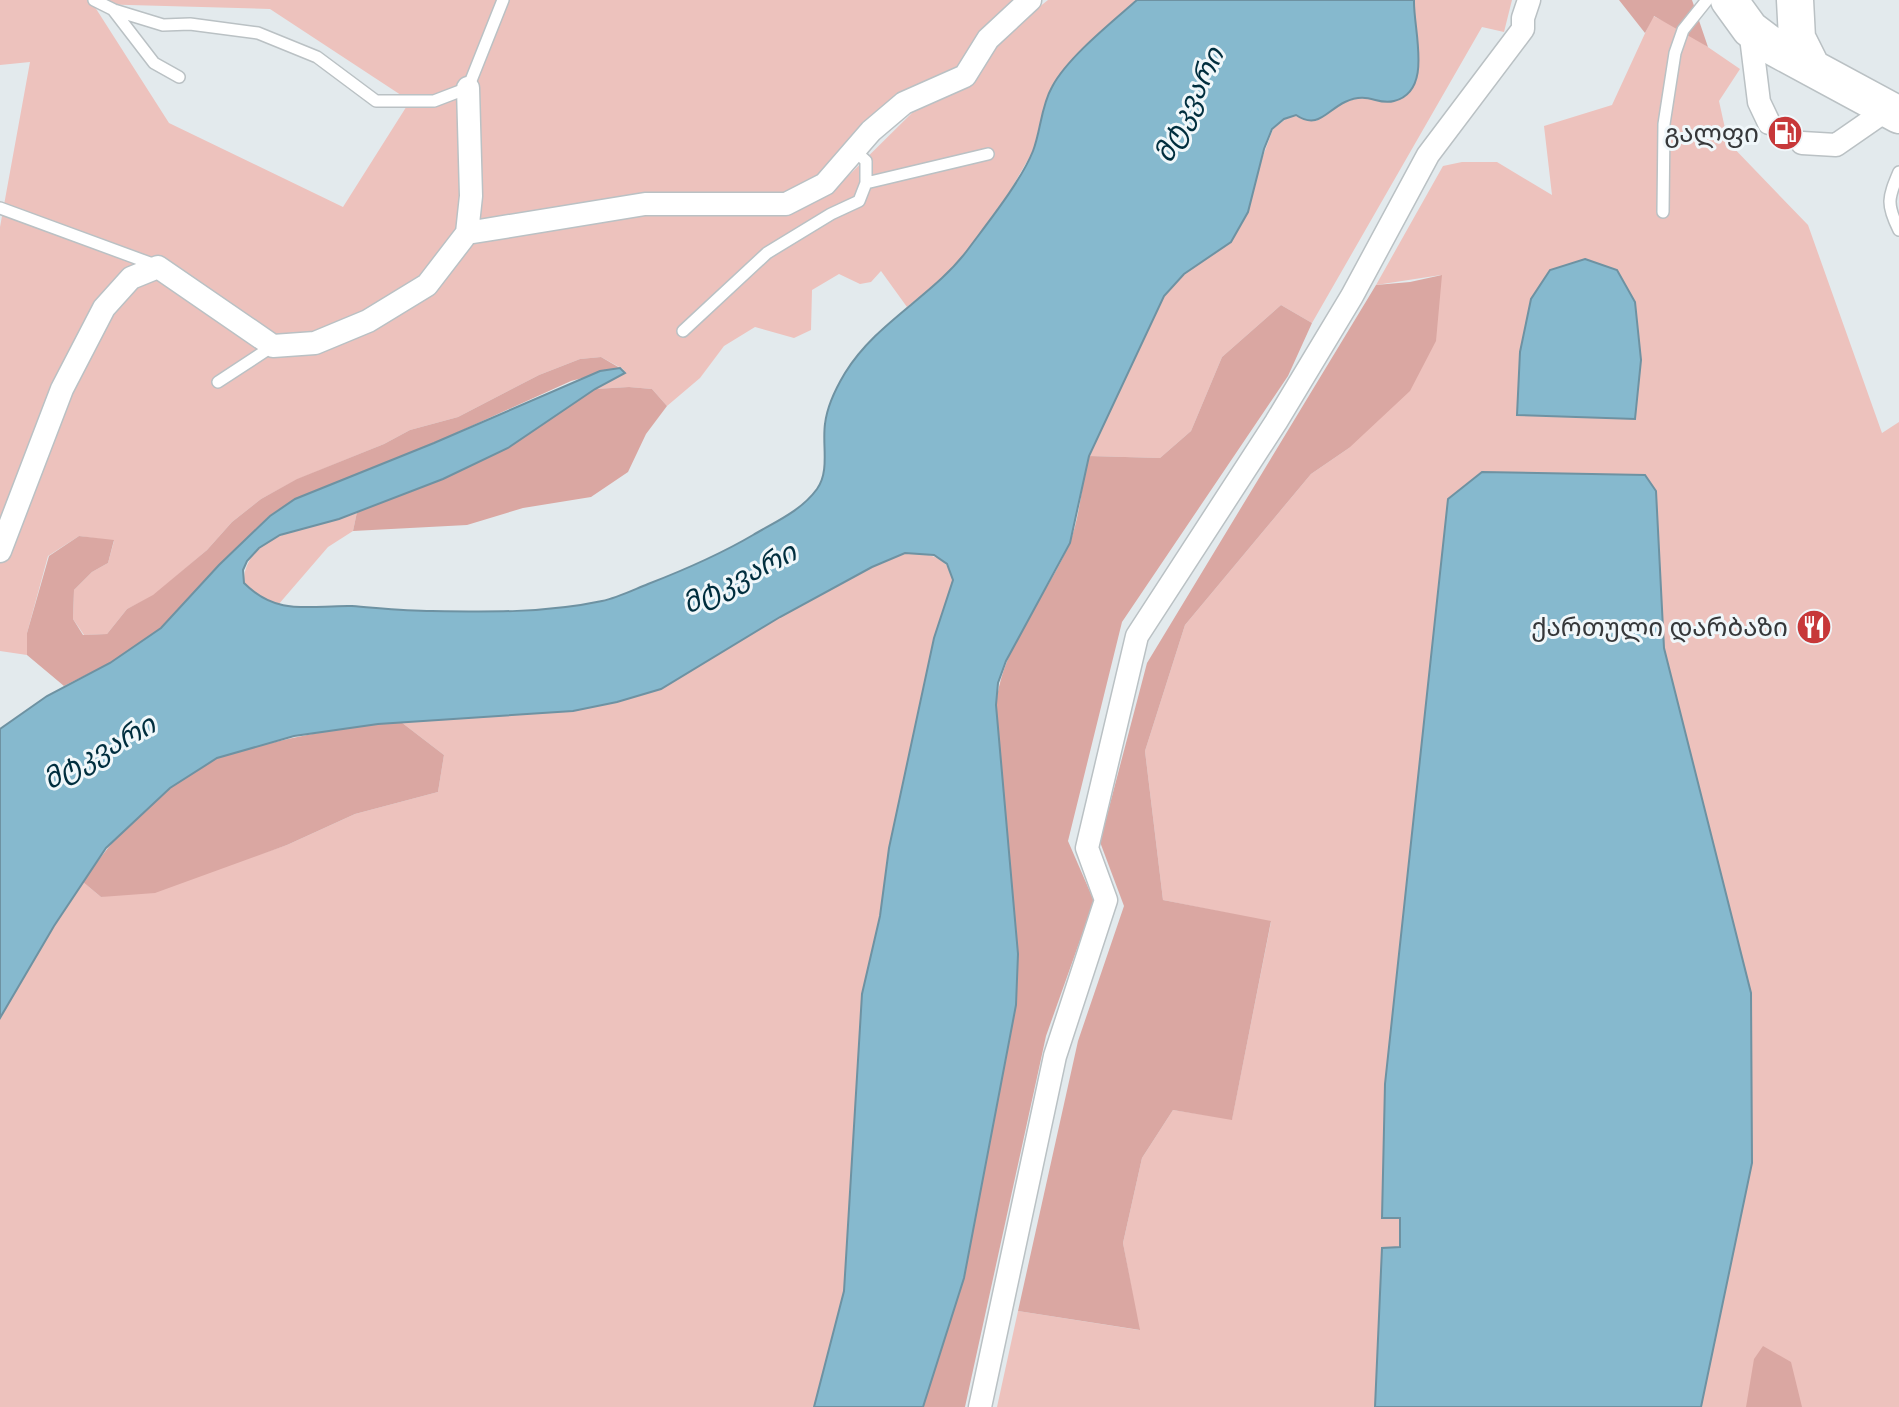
<svg xmlns="http://www.w3.org/2000/svg" width="1899" height="1407" font-family="Karla,'Noto Sans Georgian',sans-serif">
<rect width="100%" height="100%" fill="#e3eaed"/>
<path fill="#edc2bd" fill-rule="evenodd" d="M0,0h1022l-36,32 -31,44 -76,34 -55,65 -43,23 -50,1 1,5h54l2,5 43,-16 87,-86 48,-25 37,-46 45,-36h89l-74,70 -17,31 -13,50 -23,40 -42,59 -22,25 -39,32 -26,-36 -10,11 -11,2 -21,-10 -27,16 -1,40 -17,8 -39,-11 -31,19 -24,32 -33,28 -15,-17 -23,-2 -34,2 30,-16 -2,-4 -22,-12 -21,2 -41,16 -81,42 -48,13 -26,14 -86,35 -37,20 -29,23 -25,28 -54,46 -26,13 -20,25 -23,1 -11,-16 1,-29 18,-18 16,-9 6,-22 -35,-5 -31,20 -21,77v22l-27,-4v-424l30,-165 -30,3zM93,4l177,5 140,92 -67,106 -174,-84z
M1414,0h98l-8,32 -22,-5 -170,296 -31,-18 -59,52 -31,74 -31,27 -71,-2 75,-160 20,-22 47,-32 42,-113 18,-14 25,6c26,-18 38,-29 70,-19l27,-86z
M1653,16l30,14 57,39 -21,32 9,41 80,83 74,208 17,-11v985h-198l51,-244 -1,-170 -87,-345 -4,-71 -15,-102 -162,-3 -35,27 -63,585 -3,133 18,1v30l-18,1 -7,158h-378l21,-96 121,19 -16,-87 19,-85 31,-48 59,9 39,-197 -108,-22 -18,-149 40,-126 126,-151 38,-26 92,-173 -65,10 67,-119 19,-4h35l55,33 -8,-69 68,-21zM1550,270l85,149 -54,-3 -61,-64 11,-53z
M357,512l-4,19 -25,16 -50,58 -24,-11 -10,-11c-2,-51 76,-57 113,-71z
M905,553c22,0 43,2 48,27l-19,58 -45,210 -9,68 -18,78 -18,297 -30,116h-814v-389l54,-92 29,-44 18,15 121,-30 65,-22 68,-31 83,-22 6,-37 -43,-33 172,-11 88,-22 119,-72 92,-50z"/>
<path fill="#daa7a2" d="M1619,0h73l16,47 -54,-31 -9,17z
M1442,275l-6,66 -26,50 -61,57 -38,26 -126,151 -40,126 18,149 108,21 -39,199 -59,-10 -31,48 -19,85 17,87 -122,-19 60,-270 46,-135 -24,-64 47,-179 229,-378 34,-3z
M1281,305l31,18 -24,53 -166,246 -54,219 26,60 -48,135 -81,371h-42l41,-129 52,-273 2,-51 -22,-249c6,-59 48,-105 72,-158 12,-27 13,-62 21,-91l71,2 31,-27 31,-74z
M601,357l19,11 -49,13 -137,62 -139,56 -26,17 -50,49 -58,63 -51,35 -46,23 -37,-31v-22l22,-77 30,-20 35,4 -6,23 -16,9 -18,18 -1,29 10,16 24,-1 20,-25 26,-14 54,-45 25,-28 29,-23 36,-20 87,-35 26,-14 48,-13 81,-42 41,-16z
M629,387l23,2 15,17 -21,28 -18,38 -37,25 -68,11 -56,17 -114,6 4,-19 86,-33 65,-31 87,-59z
M401,722l43,33 -6,37 -83,22 -68,31 -132,48 -54,4 -18,-15c33,-49 78,-97 133,-123 11,-6 24,-7 35,-11 49,-13 99,-22 150,-26z
M1763,1346l28,16 11,45h-56l8,-48z"/>
<path fill="#86b9ce" stroke="#6e92a2" stroke-width="2" d="M1137,0h277c-1,30 20,91 -20,101 -17,5 -25,-10 -49,1 -19,9 -27,28 -49,13l-12,4 -12,10 -8,20 -16,63 -17,30 -47,32 -20,22 -75,160 -19,87 -64,118 -8,22 -2,22 22,249 -2,51 -52,273 -41,129h-109l30,-116 18,-297 18,-78 9,-68 45,-210 19,-58 -6,-16 -13,-9 -29,-2 -33,14 -92,50 -119,72 -44,13 -44,9 -195,13 -84,12 -77,22 -47,30 -64,60 -52,78 -54,92v-289l47,-33 63,-33 51,-35 58,-63 51,-49 25,-17 139,-56 166,-72 20,-3 5,5 -30,16 -87,59 -65,31 -104,40 -59,16 -21,13 -12,13 -4,9 1,13c34,34 66,22 108,23 27,2 53,5 80,5 56,1 114,2 170,-10 15,-3 31,-11 46,-17 36,-14 71,-29 105,-49 22,-13 48,-24 64,-46 13,-18 5,-44 8,-65 2,-18 11,-36 20,-51 32,-52 89,-77 124,-125 20,-27 52,-67 64,-97 8,-21 8,-45 19,-64 15,-29 60,-65 85,-87z
M1585,259l32,11 18,32 6,58 -6,59 -118,-4 3,-63 11,-53 19,-29z
M1482,472l163,3 11,16 8,157 87,345 1,170 -51,244h-326l7,-159 18,-1v-29h-18l3,-134 63,-585z"/>
<g fill="none" stroke-linecap="round" stroke-linejoin="round">
<path stroke="#c0c6c9" stroke-width="22" stroke-dasharray="22 11" stroke-linecap="butt" d="M1769,123l33,20"/>
<defs>
<path id="service" d="M94,0l20,10 49,15 27,-1 68,9 59,24 59,44h58l34,-13 35,-88
M114,11l40,52 25,14
M1899,172c-11,26 -13,32 0,58
M866,183l122,-29
M0,208l158,58
M1663,212l1,-88 11,-71 8,-23 24,-30
M683,331l84,-78 64,-39 28,-13 7,-18v-22l-12,-11
M218,382l55,-36"/>
<path id="minor" d="M1750,29l9,73 10,21
M1802,143l34,2 52,-36
M467,233l178,-29h141l39,-20 46,-53 33,-28 61,-27 23,-37 42,-39
M0,551l62,-162 42,-81 27,-30 27,-11 115,79 42,-3 53,-22 59,-36 40,-52 4,-37 -3,-108
M980,1407l75,-351 51,-156 -19,-52 50,-212 139,-214 76,-126 76,-141 95,-126v-11l6,-18"/>
<path id="primary" d="M1729,0l21,29 25,19 124,67
M1795,0l2,38 15,30"/>
</defs>
<use href="#service" stroke="#bac1c4" stroke-width="14"/>
<use href="#minor" stroke="#bac1c4" stroke-width="25"/>
<use href="#primary" stroke="#bac1c4" stroke-width="39"/>
<use href="#service" stroke="#fff" stroke-width="11"/>
<use href="#minor" stroke="#fff" stroke-width="22"/>
<use href="#primary" stroke="#fff" stroke-width="36"/>
</g>
<defs>
<symbol id="fuel-disc" viewBox="-11 -11 22 22"><circle r="9.5" fill="#c73839" stroke="#f0f7fa"/><path d="M-5.5-6h7V0h2V4h1.3V-2.5L3-4.5l.8-.8L6-3V5H2.5V1h-1V6h-7ZM-4.2-4.7v3.2H.2V-4.7Z" fill="#fff"/></symbol>
<symbol id="restaurant-disc" viewBox="-11 -11 22 22"><circle r="9.5" fill="#c73839" stroke="#f0f7fa"/><path d="M-5-6h1v4h1v-4h1v4h1v-4h1v5L-1.5 .5V6h-2V.5L-5-1ZM5-6V6H3V1.5H1.5Q1.5-4 5-6Z" fill="#fff"/></symbol>
</defs>
<g fill-rule="evenodd">
<use href="#fuel-disc" x="1765" y="113" width="40" height="40"/>
<use href="#restaurant-disc" x="1794" y="607" width="40" height="40"/>
</g>
<g text-anchor="middle" dominant-baseline="central" stroke-width="6" stroke-linejoin="round" paint-order="stroke">
<g font-size="26" fill="#36383a" stroke="#f0f7fa" text-anchor="end">
<text x="1759" y="133">გალფი</text>
<text x="1788" y="627">ქართული დარბაზი</text>
</g>
<g font-size="28" font-style="italic" fill="#002e3e" stroke="#f0f7fa">
<text transform="translate(1189 105) rotate(-64)">მტკვარი</text>
<text transform="translate(739 578) rotate(-27)">მტკვარი</text>
<text transform="translate(99 752) rotate(-29)">მტკვარი</text>
</g>
</g>
</svg>
